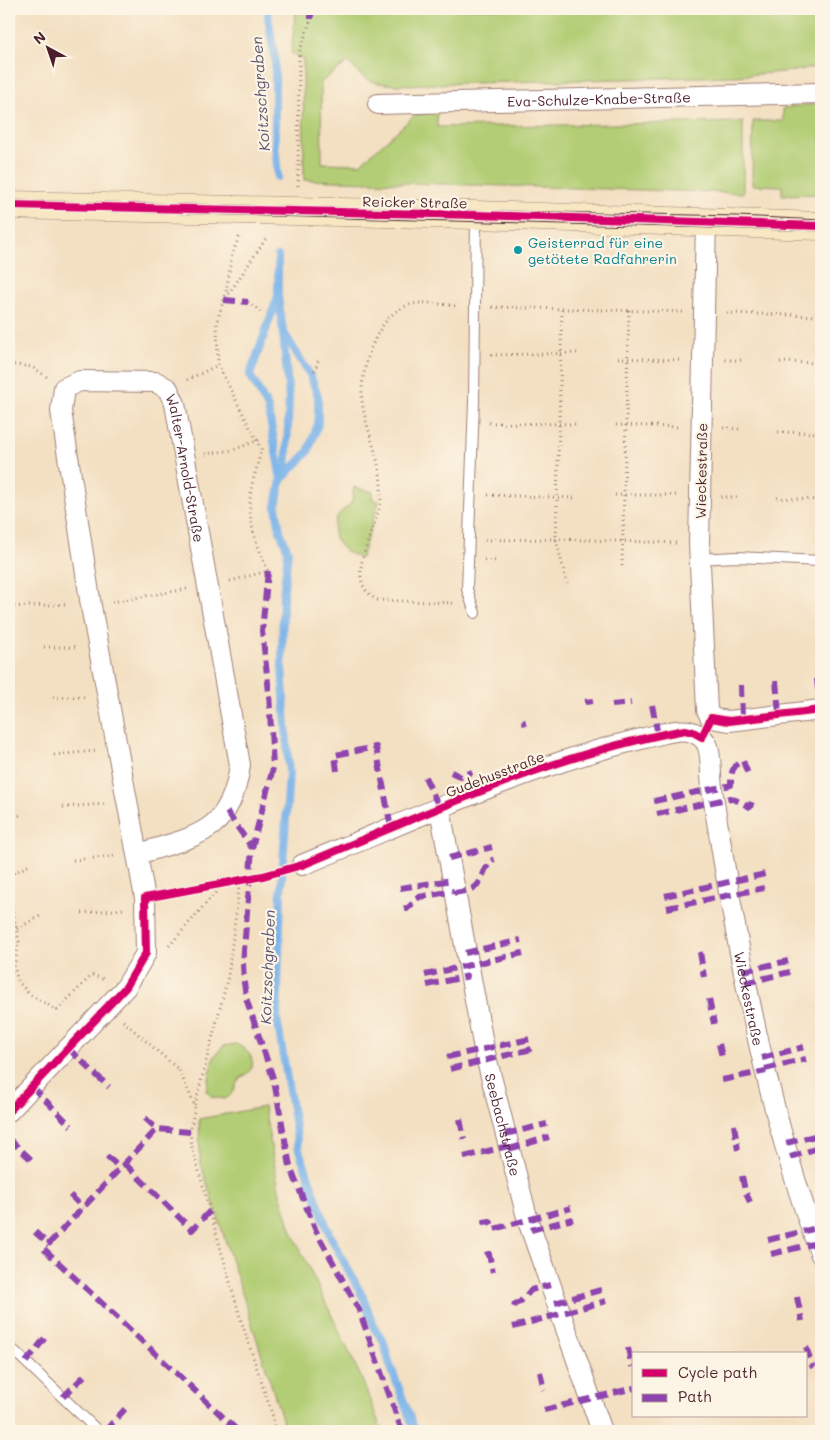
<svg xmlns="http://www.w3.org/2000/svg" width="830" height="1440" font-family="Mali,sans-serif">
<rect width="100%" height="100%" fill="#fcf5e5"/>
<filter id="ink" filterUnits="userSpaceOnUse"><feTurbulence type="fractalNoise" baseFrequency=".02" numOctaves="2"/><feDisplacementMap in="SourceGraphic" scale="10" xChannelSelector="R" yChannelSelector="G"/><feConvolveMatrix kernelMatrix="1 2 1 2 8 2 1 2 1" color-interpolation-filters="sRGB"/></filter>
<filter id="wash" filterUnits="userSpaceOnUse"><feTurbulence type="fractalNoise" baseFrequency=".0096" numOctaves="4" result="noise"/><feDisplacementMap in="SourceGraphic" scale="20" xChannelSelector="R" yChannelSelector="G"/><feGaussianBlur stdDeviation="1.12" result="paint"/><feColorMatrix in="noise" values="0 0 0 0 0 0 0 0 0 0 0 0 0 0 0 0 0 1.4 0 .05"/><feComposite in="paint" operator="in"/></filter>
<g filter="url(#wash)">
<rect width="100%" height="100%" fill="#f3dfc1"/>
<path fill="#b2cd74" stroke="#7e7650" d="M296,9h525v57l-27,5 -58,5 -338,9c-27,-2 -31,-2 -50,-23l-27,20 1,81 38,1 54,-48 23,-6v17l306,-5v71l-439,-13 -1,-121 -12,-6z
M813,104h8v90l-39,1v-9l-30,-1 1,-64h30v-13z
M354,487l19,5 -1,7 7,2 -18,57c-19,-5 -34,-21 -24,-41 3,-6 11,-9 14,-14 2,-4 2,-11 3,-16z
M236,1044c11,5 24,17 11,30 -2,2 -5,2 -7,4 -7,9 -3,14 -15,21l-13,-2 -6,-6 8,-34 9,-11z
M264,1107l15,83 13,42 69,145 21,54h-96l-86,-270 -1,-42z"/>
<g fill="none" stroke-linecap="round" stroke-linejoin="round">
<path stroke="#79b2e9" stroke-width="8" d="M267,9l8,52v83l3,33
M278,256v40l-28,79 18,33 13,72 -5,27 4,24 8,20 -5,46 -1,69 7,107 -8,119 -4,127 22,131 31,86 34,63 10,29 9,12 7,25 25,66
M278,296l5,35 27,44 8,21v28l-10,28 -27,28
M283,333l6,65 -3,77"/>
</g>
</g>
<g filter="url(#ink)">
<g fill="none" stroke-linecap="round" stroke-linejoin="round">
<defs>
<path id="lane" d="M699,559l37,-2 85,4
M475,613l-8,-24 7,-187 2,-187
M9,1346l89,85"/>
<g id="street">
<path id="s1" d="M378,104l443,-11"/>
<path d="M706,222l-7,321 8,167 4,8 18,3 92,-11"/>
<path id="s2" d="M440,809l44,240 44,172 74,210"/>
<path id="s3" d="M302,865c113,-46 224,-99 343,-127 13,-3 35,-11 47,-6 6,2 12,7 15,12 5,11 3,30 5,43 2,17 5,35 8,52 23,141 51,283 101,416"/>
<path id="s4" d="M9,1111l117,-124 20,-34 -1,-55 -54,-292 -30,-195 3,-23 16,-7 76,1 12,7 7,15 65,361c-9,69 -44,71 -102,89"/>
</g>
<path id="secondary" d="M9,205l467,10 345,11"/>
</defs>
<use href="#lane" stroke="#9e7f76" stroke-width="12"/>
<use href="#street" stroke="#9e7f76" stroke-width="22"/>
<use href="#secondary" stroke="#9e7f76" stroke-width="29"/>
<path stroke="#9e7f76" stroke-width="3" stroke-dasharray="1 4" stroke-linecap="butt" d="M298,186l1,-133 12,-34
M226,298l41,-61
M248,302l14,11
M492,307l191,5
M562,310l-6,229 11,45
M727,313l94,3
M491,355l89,-2
M618,358l63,2
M725,360h17
M780,362l41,1
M9,364l23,3 15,10
M314,371l5,-12
M187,380l31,-15
M489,423l89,1
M616,425l63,2
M723,428l17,1
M778,432l43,1
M205,454l28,-4 26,-10
M488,495l88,3
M615,495h63
M721,497h17
M777,498l44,2
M485,540l71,-1 122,4
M484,560l13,1
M622,566l7,-256
M230,581l38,-10c-11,-26 -22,-51 -17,-80 2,-14 8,-28 10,-42l-43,-84 -1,-44 9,-28 6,-39 8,-19
M112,602l75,-13
M453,603l-75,-3c-40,-20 2,-72 3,-103 2,-31 -12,-59 -18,-89 -6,-31 12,-94 46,-103 15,-5 34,0 49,1
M9,607l59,-3
M44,647h32
M53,697h32
M9,706l3,-1
M54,755l42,-4
M9,763h3
M63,807l42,-3
M9,817l13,-2
M73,860l41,-4
M9,875l21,-10
M9,892l10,50 -5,25 4,14 11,13 28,16 35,-35 11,4
M166,894l97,-18 19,-5
M82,913l42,-4
M17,929l23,-13
M169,946l53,-61
M9,976l4,-9
M123,1021l56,49 16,36 -5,26 2,15 48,170 33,100 1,14
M195,1105l33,-128 12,-96"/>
<use href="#lane" stroke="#fff" stroke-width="10"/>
<use href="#street" stroke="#fff" stroke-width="20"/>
<use href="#secondary" stroke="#f7e8c3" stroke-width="28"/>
<path stroke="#4a1f2b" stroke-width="1" d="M9,200l728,16 84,4
M9,209l812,22"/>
<path stroke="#8e44ad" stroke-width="6" stroke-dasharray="12 6" stroke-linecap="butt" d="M311,19v-10
M224,300l24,2
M268,571l-6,60 7,61 4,76 -21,80 -9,115 1,20 3,18 27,80 16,85 26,65 43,79 43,121
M817,678l3,32
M776,681l3,33
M741,685l1,33
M585,702l8,-1
M612,705l19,-2
M652,705l6,30
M522,723l4,-1
M337,771l-2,-16 41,-8 15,81
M451,772l10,5 11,-5
M425,777l15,32
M654,801l77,-16c0,-11 0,-19 12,-24l5,13
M227,812l25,36
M657,814l74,-16 19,9 2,-6
M449,858l43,-11
M400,888l52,-8
M454,893c6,-1 14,-2 20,-5 10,-6 8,-21 20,-29
M665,896l105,-23
M406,905l1,4 12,-12 35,-6
M667,908l97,-20
M700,952l4,25
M465,953l56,-13
M743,971l45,-10
M425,975l98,-22
M745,983l45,-11
M427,985l42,-9
M709,999l5,25
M719,1044l4,17
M69,1049l40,38
M447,1057l83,-18
M762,1058l42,-11
M450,1069l82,-20
M765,1069l41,-10
M722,1080l44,-9
M32,1087l39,39
M145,1118l12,11
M460,1119l4,20
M734,1125l4,25
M190,1132l-33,-3 -113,120 194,182
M505,1134l42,-10
M9,1139l26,24
M786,1143l29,-7
M509,1149l40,-12
M107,1156l13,12
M464,1157l44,-11
M790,1157l28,-9
M125,1164l67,66 18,-19
M742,1176l3,15 5,11
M70,1195l13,13
M485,1224l-1,-2 6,-1 4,8 77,-21
M531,1230l42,-11
M35,1232l14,13
M768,1240l45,-11
M771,1254l46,-11
M485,1255l4,-1 4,18
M797,1297l5,24
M555,1303l49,-14
M514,1307l1,-3 5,-2 11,-12 19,-5
M513,1327l93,-26
M806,1347l7,21
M628,1348l4,19
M26,1362l22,-28
M540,1372l4,18
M63,1397l24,-24
M544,1410l90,-22
M105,1431l20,-22"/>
<defs>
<path id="cycleway" d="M9,205l467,10 345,11
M9,1111l117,-124 20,-34 -1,-55 118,-22 39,-11c125,-51 249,-111 383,-135l8,2 9,5 9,-19 18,3 92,-11"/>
</defs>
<use href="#cycleway" stroke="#fcf5e5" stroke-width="11"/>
<use href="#cycleway" stroke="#d6006c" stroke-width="8"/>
</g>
</g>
<circle fill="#0f9aa8" stroke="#fcf5e5" stroke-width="2" cx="518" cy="250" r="5"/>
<g text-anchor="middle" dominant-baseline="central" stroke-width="4.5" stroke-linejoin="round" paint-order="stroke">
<g font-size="14" fill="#4a1f2b" stroke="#fcf5e5">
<text stroke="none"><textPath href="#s1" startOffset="221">Eva-Schulze-Knabe-Straße</textPath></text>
<text transform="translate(415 202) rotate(1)">Reicker Straße</text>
<text stroke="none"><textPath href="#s4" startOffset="971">Walter-Arnold-Straße</textPath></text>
<text transform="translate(701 471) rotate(-89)">Wieckestraße</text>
<text transform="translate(495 774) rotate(-21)">Gudehusstraße</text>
<text stroke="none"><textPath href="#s3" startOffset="692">Wieckestraße</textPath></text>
<text stroke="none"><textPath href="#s2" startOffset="322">Seebachstraße</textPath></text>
</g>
<g font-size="14" fill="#0d838f" stroke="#fcf5e5" text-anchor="start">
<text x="528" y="242">Geisterrad für eine<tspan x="528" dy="16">getötete Radfahrerin</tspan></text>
</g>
<g font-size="15" font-style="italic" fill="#5a526e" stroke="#fcf5e5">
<text transform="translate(260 94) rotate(-94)">Koitzschgraben</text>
<text transform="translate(267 967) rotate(-88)">Koitzschgraben</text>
</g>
</g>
<rect width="830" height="1440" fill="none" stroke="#fcf5e5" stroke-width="30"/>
<rect x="632" y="1352" width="175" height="65" fill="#fcf5e5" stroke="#b59f9b"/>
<rect x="642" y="1369" width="25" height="8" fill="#d6006c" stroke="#b59f9b"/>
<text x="678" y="1378" font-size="15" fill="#4a1f2b">Cycle path</text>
<rect x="642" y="1394" width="25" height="8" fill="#8e44ad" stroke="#b59f9b"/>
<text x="678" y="1402" font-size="15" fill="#4a1f2b">Path</text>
<g transform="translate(48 48) rotate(320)" stroke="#fcf5e5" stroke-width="4" paint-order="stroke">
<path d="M0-4L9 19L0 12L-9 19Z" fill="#4a1f2b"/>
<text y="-8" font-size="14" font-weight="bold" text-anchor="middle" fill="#4a1f2b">N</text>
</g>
</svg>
